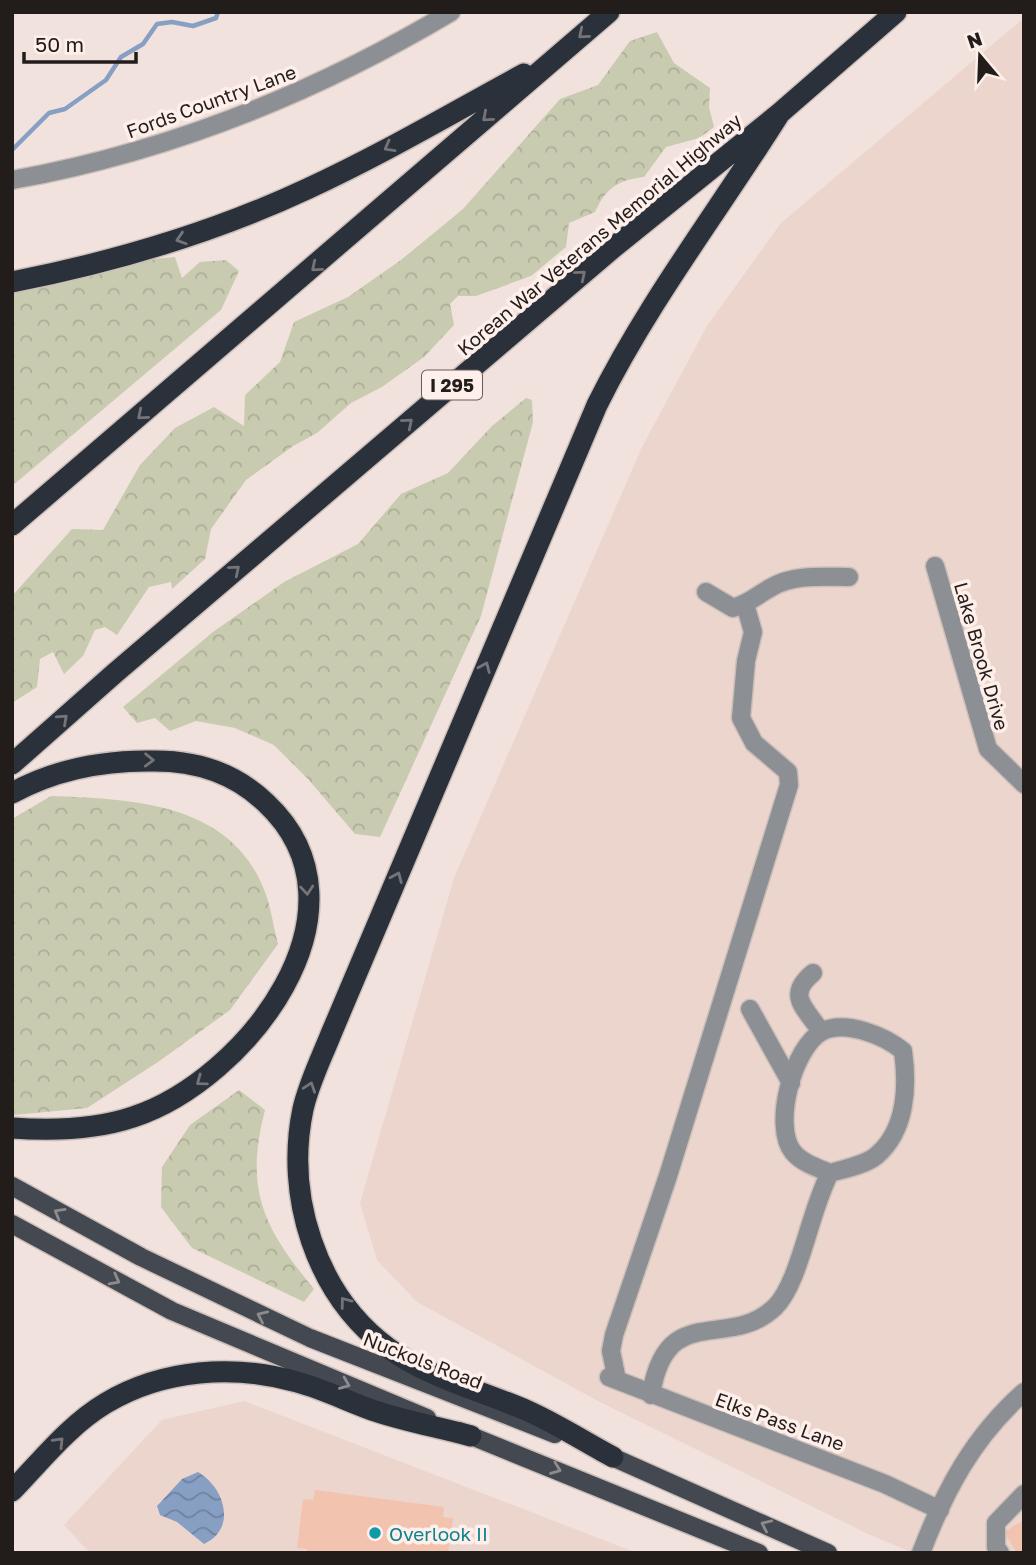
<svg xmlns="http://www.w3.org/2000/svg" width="1036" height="1565" font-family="'Golos Text',sans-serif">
<defs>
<pattern id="forest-crowns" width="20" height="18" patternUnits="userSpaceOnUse" patternTransform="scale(1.75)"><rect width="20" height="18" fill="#c8cbaf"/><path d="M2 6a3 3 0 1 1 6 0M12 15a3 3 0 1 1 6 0" fill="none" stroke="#acae96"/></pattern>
<pattern id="water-waves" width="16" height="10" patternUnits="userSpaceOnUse" patternTransform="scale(1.75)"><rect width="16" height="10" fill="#889fc4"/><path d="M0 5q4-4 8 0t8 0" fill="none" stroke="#6f819e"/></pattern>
</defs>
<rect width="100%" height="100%" fill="#f1e2dd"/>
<path fill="#ecd5cd" d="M1024,18v1535h-111l-45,-19 -270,-133 -181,-99 -40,-42 -17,-57 94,-325 188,-431 65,-121 74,-103z
M244,1401l393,152h-547l-26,-28 98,-105z"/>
<path fill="url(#forest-crowns)" d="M657,32l17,31 36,25 -1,19 5,20 -15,11 -33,9 -22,30c-26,3 -38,11 -49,35l-26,11 -3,24 -35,29 -55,20h-18l-8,8 4,21 -30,32 -42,30 -31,16 -34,30 -24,13 -47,34 -35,49 -6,30 -33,30 -1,-7 -22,5 -32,48 -12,-8 -10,3 -12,26 -19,18 -11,-22 -13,7 -3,28 -25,16v-107l60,-67 31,1 37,-65 35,-37 39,-21 30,19 1,-31 35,-33 14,-40 54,-25 53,-37 62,-51 97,-110 38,-14 32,-44z
M175,257l7,21 18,-16 26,-2 13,11 -18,39 -209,176v-197l130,-29z
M526,398l6,2 1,22 -52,194 -101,221 -25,-3 -47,-55 -34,-34 -39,-17 -39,-7 -26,10 -15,-13 -18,5 -14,-16 90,-75 71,-50 74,-38 43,-50 47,-21 44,-47z
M51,796c80,3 177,6 212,91 8,18 10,39 15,57l-48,66 -72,52 -71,46 -73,7 -2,-296z
M239,1090l26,20c-21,81 -1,118 49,179l-10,13 -112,-54 -31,-41 1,-40 28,-42z"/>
<path fill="url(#water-waves)" d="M198,1472c26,15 40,56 6,72l-27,-22 -17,-7 -3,-9 25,-27z"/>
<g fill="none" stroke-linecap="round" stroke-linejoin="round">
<path stroke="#889fc4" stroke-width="4.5" d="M12,150l37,-37 16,-4 41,-29 15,-23 22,-13 14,-20 15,-2 21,4 23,-8 2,-6"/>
</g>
<path fill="#f2c3ae" d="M315,1490l129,17 -1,10 10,1 -5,35h-141v-4l-10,-1 6,-49 10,1z
M1024,1520v33h-7l-13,-21z"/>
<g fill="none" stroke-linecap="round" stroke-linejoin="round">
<defs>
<path id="minor" d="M12,180c156,-28 303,-87 439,-168
M935,566l53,183 36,35
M706,592l27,16c19,-6 22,-12 39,-21 22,-13 52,-10 77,-10
M813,973c-28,23 -7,35 8,59
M750,1009l41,74
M609,1377l276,107 55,26
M617,1380l-6,-29 3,-16 54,-159 121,-391 -1,-13 -34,-29 -13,-25 5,-57 7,-29 -8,-28
M651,1395c15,-96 77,-43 124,-88 25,-24 35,-98 55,-134 14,-4 35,-8 46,-17 30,-25 32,-69 27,-105 -18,-15 -57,-31 -80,-20 -30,15 -51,95 -30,121 9,11 25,16 37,21
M921,1553c24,-63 52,-116 103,-161
M1000,1553l-4,-6v-24l28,-29"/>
<path id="major" d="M12,1186l129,71 169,81 245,96
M12,1224l160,87 255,107
M459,1431l300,122
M601,1452l227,101"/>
<path id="highway" d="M12,282c102,-20 201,-49 295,-93 74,-34 145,-76 217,-115
M12,525l597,-513
M12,764l103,-91 499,-426 166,-134 116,-101
M12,793c44,-24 94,-33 143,-32 42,0 81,13 111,42 113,106 -20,277 -133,314 -39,13 -80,14 -121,11
M613,1457c-28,-15 -56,-33 -85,-46 -46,-20 -99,-33 -140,-63 -73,-54 -103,-153 -85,-239 6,-26 18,-50 28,-75l266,-629c51,-103 122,-195 183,-292
M12,1491c29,-30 57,-66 94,-88 57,-34 128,-39 191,-21 26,7 50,19 75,28 32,11 66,17 99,26"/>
</defs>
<use href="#minor" stroke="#ccbfba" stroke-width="21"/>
<use href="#major" stroke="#ccbfba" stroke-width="21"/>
<use href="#highway" stroke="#ccbfba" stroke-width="24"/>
<use href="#minor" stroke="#8c8f93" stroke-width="18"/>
<use href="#major" stroke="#444951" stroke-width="18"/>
<use href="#highway" stroke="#2b313a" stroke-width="21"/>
</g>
<defs><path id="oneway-chevron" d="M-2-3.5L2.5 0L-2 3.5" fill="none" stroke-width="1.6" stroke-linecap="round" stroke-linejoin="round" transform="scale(1.75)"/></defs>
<g stroke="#757478">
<use href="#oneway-chevron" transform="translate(583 34) rotate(140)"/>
<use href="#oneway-chevron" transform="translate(487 117) rotate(139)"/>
<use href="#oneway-chevron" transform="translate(389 147) rotate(151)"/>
<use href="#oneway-chevron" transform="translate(181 239) rotate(162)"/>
<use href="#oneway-chevron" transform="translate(316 267) rotate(140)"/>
<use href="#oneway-chevron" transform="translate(581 275) rotate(-40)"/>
<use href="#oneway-chevron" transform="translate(142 415) rotate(140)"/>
<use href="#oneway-chevron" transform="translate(408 423) rotate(-40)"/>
<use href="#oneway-chevron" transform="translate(235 570) rotate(-40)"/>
<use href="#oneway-chevron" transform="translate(485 667) rotate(-67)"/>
<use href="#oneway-chevron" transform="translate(63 719) rotate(-42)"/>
<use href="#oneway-chevron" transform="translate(149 760) rotate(1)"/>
<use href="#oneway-chevron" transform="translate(397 877) rotate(-67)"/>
<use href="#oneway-chevron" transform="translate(307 890) rotate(85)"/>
<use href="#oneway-chevron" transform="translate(201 1081) rotate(144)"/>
<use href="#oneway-chevron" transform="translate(310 1087) rotate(-71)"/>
<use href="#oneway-chevron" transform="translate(345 1302) rotate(-127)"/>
<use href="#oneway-chevron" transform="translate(59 1442) rotate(-46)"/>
</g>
<g stroke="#8e8b8e">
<use href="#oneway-chevron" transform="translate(59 1213) rotate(-150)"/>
<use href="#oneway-chevron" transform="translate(115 1280) rotate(28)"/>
<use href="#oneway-chevron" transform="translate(262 1316) rotate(-155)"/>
<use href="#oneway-chevron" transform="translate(345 1384) rotate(22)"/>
<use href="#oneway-chevron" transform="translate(556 1469) rotate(21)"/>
<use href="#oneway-chevron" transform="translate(766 1525) rotate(-155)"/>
</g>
<circle fill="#0f9aa8" stroke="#feefea" stroke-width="2.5" cx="375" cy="1533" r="7"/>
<g text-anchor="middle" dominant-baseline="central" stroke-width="7" stroke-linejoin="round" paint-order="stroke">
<rect fill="#feefea" stroke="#645c59" stroke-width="2" x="422" y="370.5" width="60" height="29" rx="5"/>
<g font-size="18" font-weight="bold" fill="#221d1b">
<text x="452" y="385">I 295</text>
</g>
<g font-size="19" fill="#221d1b" stroke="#feefea">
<text transform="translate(211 101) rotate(-20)">Fords Country Lane</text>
<text transform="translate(599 234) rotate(-40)">Korean War Veterans Memorial Highway</text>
<text transform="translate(982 656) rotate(74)">Lake Brook Drive</text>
<text transform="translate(423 1360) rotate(21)">Nuckols Road</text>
<text transform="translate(780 1421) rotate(20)">Elks Pass Lane</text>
</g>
<g font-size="19" fill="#0d838f" stroke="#feefea" text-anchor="start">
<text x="389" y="1533">Overlook II</text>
</g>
</g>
<rect width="1036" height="1565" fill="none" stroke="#221d1b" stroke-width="28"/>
<g transform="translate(980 56) rotate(341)" stroke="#feefea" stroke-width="5" paint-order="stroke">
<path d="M0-5L12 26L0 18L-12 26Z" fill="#221d1b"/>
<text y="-10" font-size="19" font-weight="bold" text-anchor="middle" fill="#221d1b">N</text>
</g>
<path d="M24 52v10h112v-10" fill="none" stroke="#221d1b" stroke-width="3.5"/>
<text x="35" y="52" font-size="21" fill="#221d1b" stroke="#feefea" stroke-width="5" paint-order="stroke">50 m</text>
</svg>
